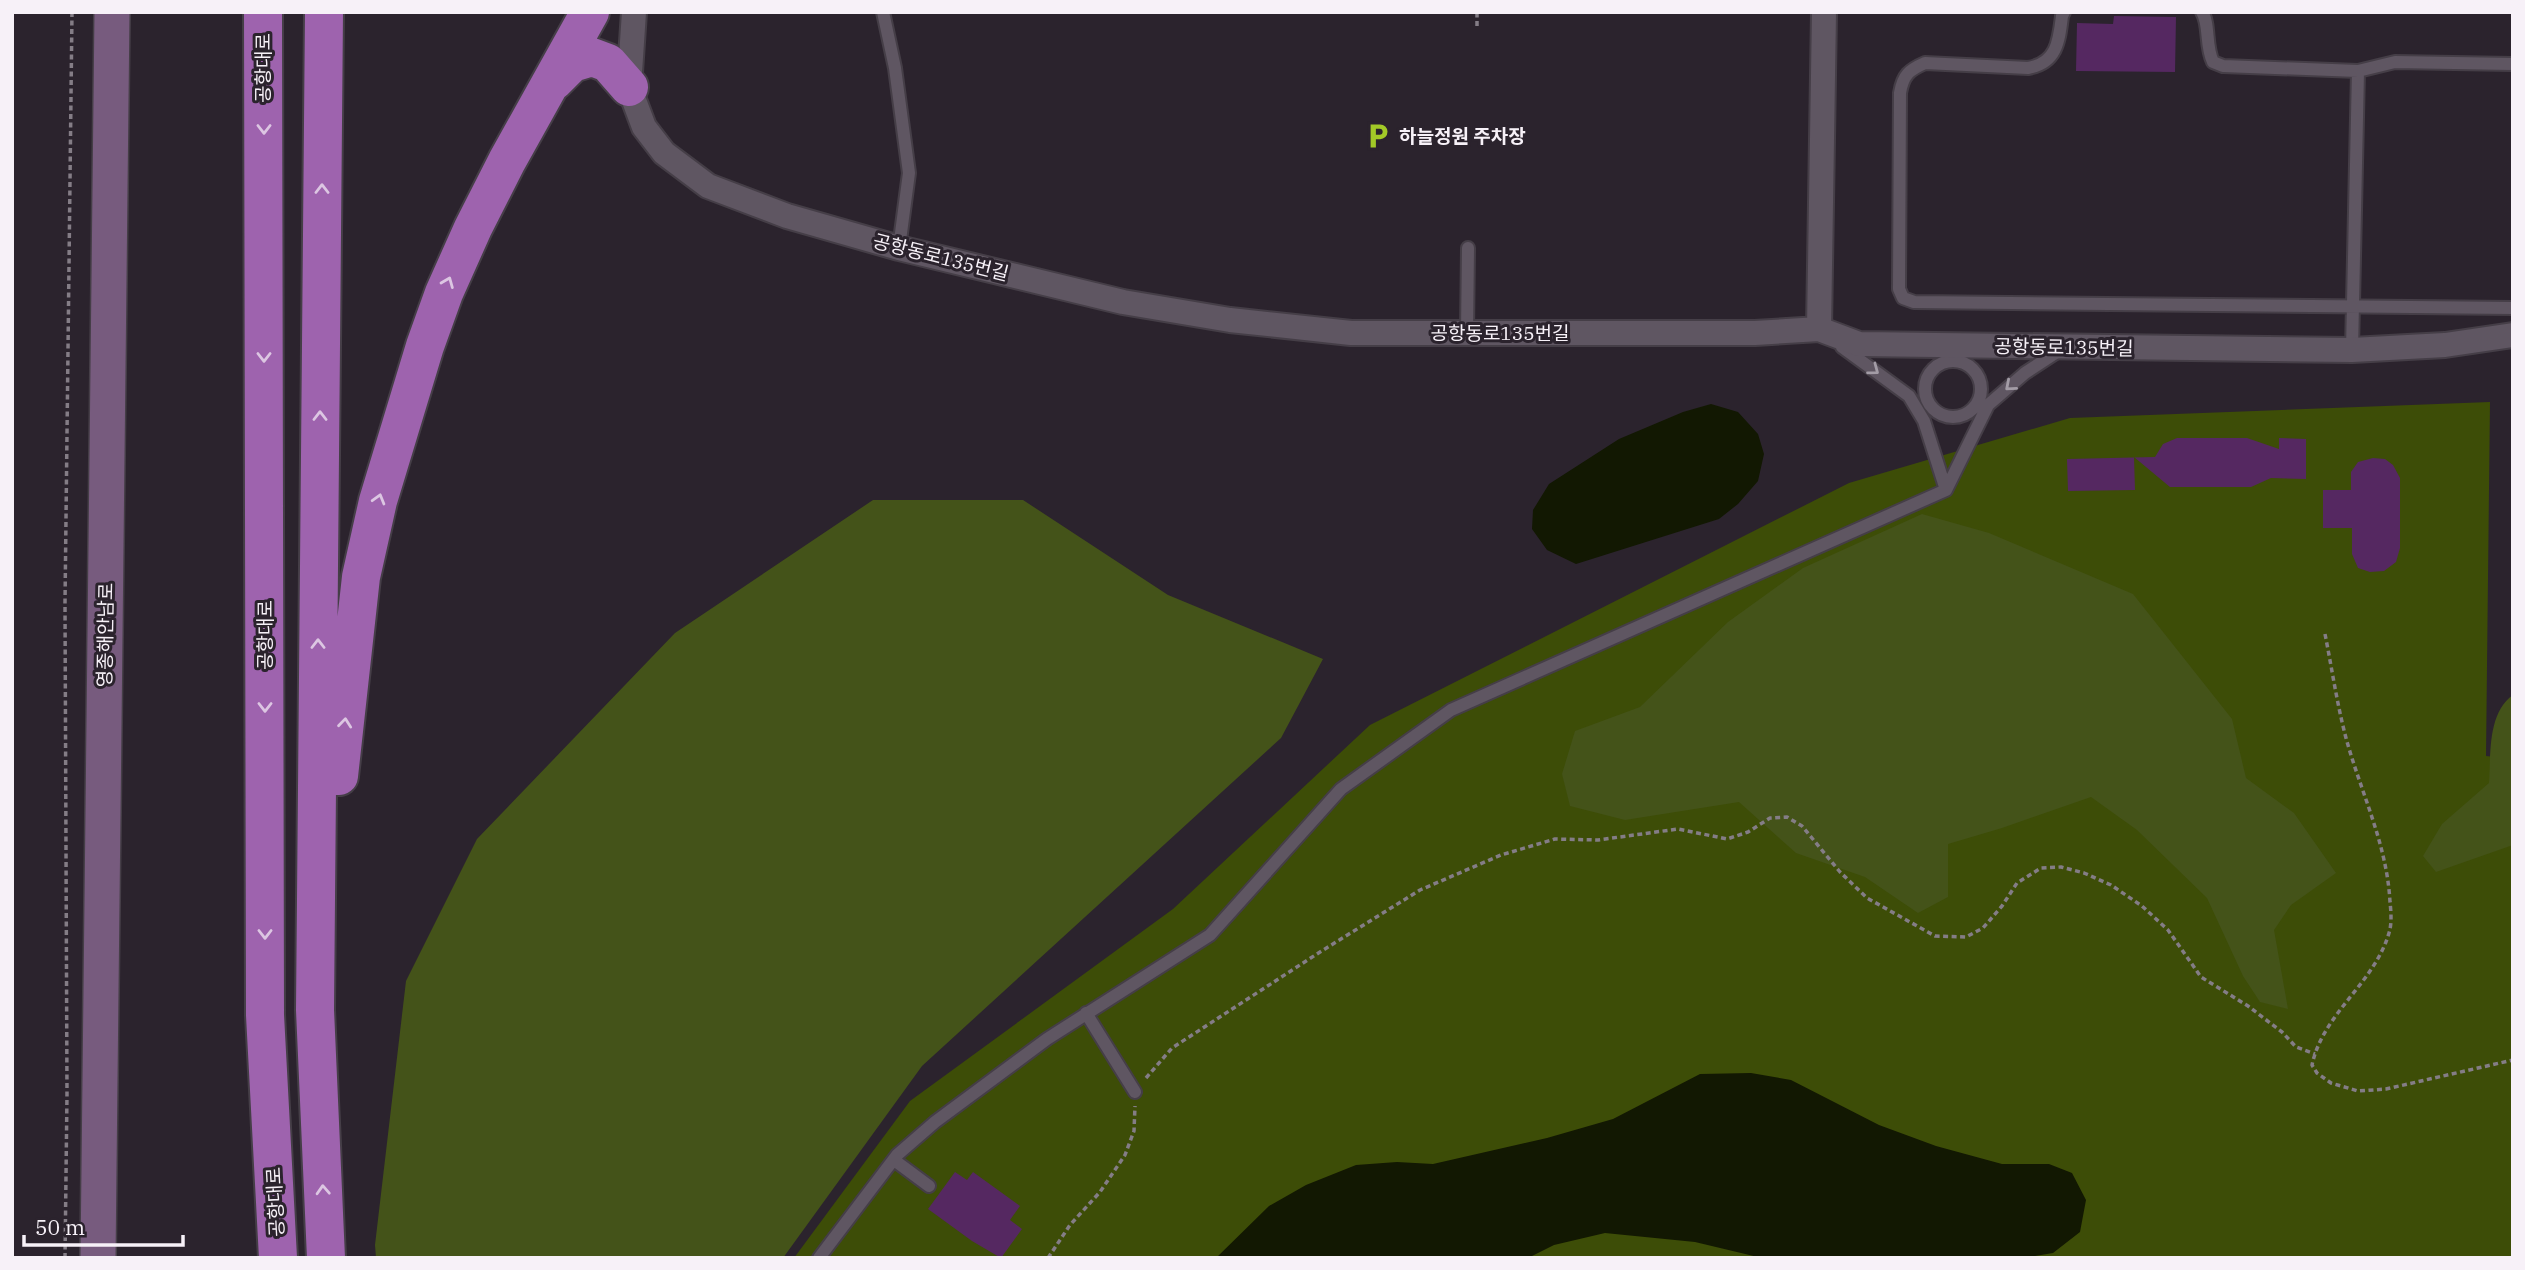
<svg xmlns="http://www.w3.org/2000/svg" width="2525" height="1270" font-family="'IBM Plex Serif','Noto Sans KR',serif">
<rect width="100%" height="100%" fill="#2b232d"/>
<path fill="#3d4d07" d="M2490,402l-4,354 27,3v499h-1719l116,-157 263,-192 197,-184 479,-242 221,-65z"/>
<path fill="#445319" d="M873,500h150l145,95 155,64 -42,79 -359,328 -139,192h-407l-1,-13 31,-264 71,-142 198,-206z
M1922,514l67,19 144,61 99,125 14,59 48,35 42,60 -45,32 -17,25 14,79 -28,-7 -17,-26 -36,-78 -70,-68 -46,-33 -89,31 -54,16v53l-30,16 -53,-36 -69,-24 -57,-51 -114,18 -55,-14 -8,-32 13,-43 65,-24 88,-85 75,-54z
M2513,695v150l-77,27 -13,-16 19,-32 47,-41c2,-27 -2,-70 24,-88z"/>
<path fill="#121802" d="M1711,404l27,8 20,22 6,20 -6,27 -20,23 -19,15 -143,45 -29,-14 -15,-21 1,-19 16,-26 70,-45 64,-27z
M1751,1073l40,7 88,45 57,21 66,18h47l23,9 14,27 -6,32 -27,21 -29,5h-262l-67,-16 -90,-9 -51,12 -26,13h-312l53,-52 37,-21 50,-20 41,-3 36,2 114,-26 66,-19 87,-45z"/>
<path fill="#552861" d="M2114,16l62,1 -1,55 -99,-1 1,-48 36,1z
M2177,438h70l32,11v-11l27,1v40l-35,-1 -20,9h-81l-36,-30 1,33 -67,1 -1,-32 88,-2 8,-13z
M2373,458l12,1 8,6 7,13v70l-4,14 -12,9 -14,1 -12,-4 -6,-14v-26h-29v-38h28v-18l7,-10z
M955,1172l12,8 6,-8 47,34 -10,14 12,9 -21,29 -29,-17 -44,-32z"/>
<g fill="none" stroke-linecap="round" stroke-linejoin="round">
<defs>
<path id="service" d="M883,12l12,56 14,105 -10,75
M2064,12l-2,4c-3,25 -5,47 -34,52l-103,-5c-16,7 -22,12 -25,30l-1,196 4,9 11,4 599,6
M2202,12c8,12 3,34 11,50l10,4 135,5 37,-9 118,2
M1467,333l1,-85
M1842,347l67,49 15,25 22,69
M2352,350l6,-279
M1925 389a28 28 0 1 1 56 0a28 28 0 1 1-56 0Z
M1086,1013l49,79
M894,1160l35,26
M819,1258l78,-103 38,-33 112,-83 163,-104 131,-146 110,-79 495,-220 42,-85 37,-32 35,-23"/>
<path id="minor" d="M634,12l-5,75 15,40 20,26 44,33 79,30 112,32 224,54 107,18 121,13h404l64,-4 40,15 493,6 93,-5 68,-10
M1819,329l5,-317"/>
<path id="secondary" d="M98,1258l14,-1246"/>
<path id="trunk" d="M263,12l2,1003 13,243
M324,12l-9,998 11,248
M554,81l18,-18 20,-6 16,6 21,24
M339,776l22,-199 17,-76 47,-155 19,-53 29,-65 34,-67 83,-149"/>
</defs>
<use href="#service" stroke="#453e47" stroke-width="16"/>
<use href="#minor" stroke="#453e47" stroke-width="28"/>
<use href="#secondary" stroke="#453e47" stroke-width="38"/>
<use href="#trunk" stroke="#453e47" stroke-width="42"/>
<path stroke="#847d86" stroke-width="3.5" stroke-dasharray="5 3.5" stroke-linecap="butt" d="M1477,26v-14
M2325,634c7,35 12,70 21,104 15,55 41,106 44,164 1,9 2,22 -1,31 -15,51 -66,80 -77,132l5,8 14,10 27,8 28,-2 127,-29
M1146,1078l26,-30 148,-96 100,-62 81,-35 54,-16 43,1 80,-11 49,10 21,-7 22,-14 17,-1 15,9 38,46 27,26 68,38 31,1 17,-9 19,-22 15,-23 24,-15 20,-1 23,6 27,12 31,21 26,24 33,47 47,29 34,26 14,15 19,7
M65,1258l2,-164 -2,-491 7,-591
M1048,1258l22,-33 30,-33 25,-37 9,-24 1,-25"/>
<use href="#service" stroke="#5f5662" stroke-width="12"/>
<use href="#minor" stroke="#5f5662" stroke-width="24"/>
<use href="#secondary" stroke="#775b7e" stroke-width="35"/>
<use href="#trunk" stroke="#9e63ae" stroke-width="38"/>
</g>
<defs><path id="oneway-chevron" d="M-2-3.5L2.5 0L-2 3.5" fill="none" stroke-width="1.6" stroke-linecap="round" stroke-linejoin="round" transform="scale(1.75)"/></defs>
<g stroke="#dcc6e2">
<use href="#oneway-chevron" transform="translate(264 129) rotate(90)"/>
<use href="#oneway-chevron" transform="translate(322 189) rotate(-90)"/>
<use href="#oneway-chevron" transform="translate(448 282) rotate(-68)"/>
<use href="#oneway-chevron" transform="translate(264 357) rotate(90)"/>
<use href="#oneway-chevron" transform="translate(320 416) rotate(-90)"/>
<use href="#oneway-chevron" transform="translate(379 499) rotate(-74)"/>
<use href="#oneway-chevron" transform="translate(318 644) rotate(-90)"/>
<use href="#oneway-chevron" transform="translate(265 707) rotate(90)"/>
<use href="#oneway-chevron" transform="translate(345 723) rotate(-84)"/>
<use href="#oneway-chevron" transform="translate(265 934) rotate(90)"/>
<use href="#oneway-chevron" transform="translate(323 1190) rotate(-93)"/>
</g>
<g stroke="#a39ca6">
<use href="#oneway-chevron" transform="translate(1874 370) rotate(37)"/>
<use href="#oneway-chevron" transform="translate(2010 386) rotate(139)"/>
</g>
<defs>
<symbol id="parking-bare" viewBox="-9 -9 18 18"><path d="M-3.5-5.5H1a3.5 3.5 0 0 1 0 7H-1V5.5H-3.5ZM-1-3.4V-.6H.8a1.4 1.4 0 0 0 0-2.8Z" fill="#a2c927" stroke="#2b232d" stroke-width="2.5" paint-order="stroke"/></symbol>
</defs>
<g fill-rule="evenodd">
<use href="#parking-bare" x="1359" y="117" width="38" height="38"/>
</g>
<g text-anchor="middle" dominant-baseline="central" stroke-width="6" stroke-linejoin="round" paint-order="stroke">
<g font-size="19" fill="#f7f1f8" stroke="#2b232d">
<text transform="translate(263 68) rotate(-90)">공항대로</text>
<text transform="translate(941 257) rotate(14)">공항동로135번길</text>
<text x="1500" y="333">공항동로135번길</text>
<text transform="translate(2064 347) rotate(1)">공항동로135번길</text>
<text transform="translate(105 635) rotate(-89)">영종해안남로</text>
<text transform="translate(265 635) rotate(-90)">공항대로</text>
<text transform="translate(275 1202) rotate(-93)">공항대로</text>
</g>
<g font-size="19" font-weight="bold" fill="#f7f1f8" stroke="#2b232d" text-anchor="start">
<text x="1399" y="136">하늘정원 주차장</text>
</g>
</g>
<rect width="2525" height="1270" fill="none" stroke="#f7f1f8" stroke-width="28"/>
<path d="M24 1235v10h159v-10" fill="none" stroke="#f7f1f8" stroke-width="3.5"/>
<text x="35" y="1235" font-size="21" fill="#f7f1f8" stroke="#2b232d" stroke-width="5" paint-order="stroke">50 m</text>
</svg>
